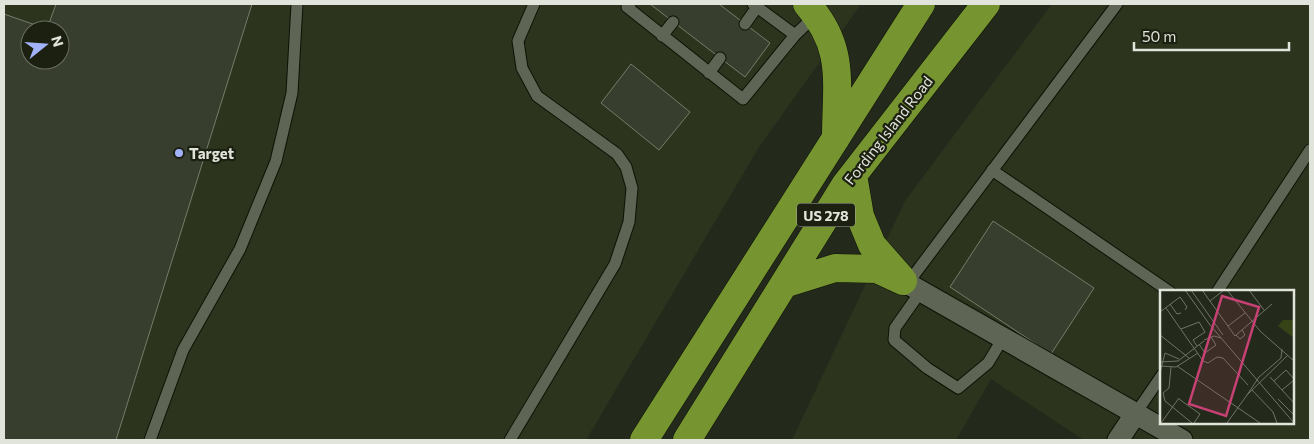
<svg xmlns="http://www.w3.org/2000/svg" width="1314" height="444" font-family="Commissioner,sans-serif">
<rect width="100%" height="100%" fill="#242a1b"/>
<path fill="#2c341e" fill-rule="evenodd" d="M4,4h857l-102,143 -173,293h-582zM30,30h30v30h-30z
M1052,4h258v436h-226l-93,-61 -35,61h-164l113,-239zM1162,292h131v131h-131z"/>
<path fill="#383e2e" stroke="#757c6a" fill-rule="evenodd" d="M56,4h196l-136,436h-112v-426l43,15zM30,30h30v30h-30z
M650,4h69l51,39 -25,34z
M631,64l59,48 -31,38 -58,-47z
M993,221l101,67 -43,66 -101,-67z"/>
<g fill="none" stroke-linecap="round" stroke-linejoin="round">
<defs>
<path id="lane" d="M630,4l-3,3 116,92 52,-64 21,-20
M753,4l42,31
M745,24l12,-17
M662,36l11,-14
M709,73l11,-15
M992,170l178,122
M908,283l209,-279
M921,291l-26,37 -1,12 33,28 31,20 30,-25 15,-25
M1217,292l93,-142
M1136,413l26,-38
M150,440l33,-90 57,-101 36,-88 16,-68 5,-89
M510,440l105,-176 14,-42 3,-34 -6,-21 -9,-13 -80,-58 -15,-28 -4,-27 16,-37"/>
<path id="street" d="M903,281l279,159
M1118,440l18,-27"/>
<path id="highway" d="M807,4c39,44 29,79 29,134
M853,175l7,41 12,29 29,33
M784,284l51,-16 42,1 26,12
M644,440l277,-436
M687,440l159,-256 140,-180"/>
</defs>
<use href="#lane" stroke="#0d1205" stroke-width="13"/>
<use href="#street" stroke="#0d1205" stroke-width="23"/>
<use href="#highway" stroke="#0d1205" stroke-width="29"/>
<use href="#lane" stroke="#5e6554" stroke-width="11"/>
<use href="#street" stroke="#5e6554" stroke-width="21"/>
<use href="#highway" stroke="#769531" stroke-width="28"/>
</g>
<circle fill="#a3b2fd" stroke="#1b2011" stroke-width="2" cx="179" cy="153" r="5"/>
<g text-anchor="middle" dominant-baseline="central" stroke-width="4.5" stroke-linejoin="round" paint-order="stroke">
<rect fill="#1b2011" stroke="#a5a99e" stroke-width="1" x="797" y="203.5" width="58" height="23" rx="4"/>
<g font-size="14" font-weight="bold" fill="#e0e4da">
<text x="826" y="215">US 278</text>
</g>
<g font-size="15" fill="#e0e4da" stroke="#1b2011">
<text transform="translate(888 130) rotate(-52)">Fording Island Road</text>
</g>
<g font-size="15" font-weight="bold" fill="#e0e4da" stroke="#1b2011" text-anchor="start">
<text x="189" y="153">Target</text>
</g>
</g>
<g transform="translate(1160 290)">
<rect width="134" height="134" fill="#242a1b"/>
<path d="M123,30h11v18l-16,-12z" fill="#354317"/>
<path fill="none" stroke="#6f7467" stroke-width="1" d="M25,0l25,35 84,98M31,0l32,45M42,0l33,46M67,0l33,41 34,30M89,0l15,20M50,11l14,-11M10,14l7,10 4,-1M6,18l37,53 5,2 9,-6 6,1 25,27M0,22l20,-15 7,10 -2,3M68,36l17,-13M21,39l18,-7 6,10 -12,8 4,6M0,45l29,23M76,45l4,4 5,-4 -3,-5M75,46l37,-32M44,50l10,-4 7,2M39,54l6,9 11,-8 -5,-8M122,59l-1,9 -22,19 -12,18 41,-40M0,72l18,-1 26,-20M0,76l16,1 22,-14M17,76l83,57M11,77l-2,21 -6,5 2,8 27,22M0,83l5,-20 14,6M110,87l24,26M114,91l12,-11 8,9M92,100l21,22 4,11M122,100l12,-10M19,109l21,15 -6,9M118,109l16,16M1,133l18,-25M67,133l20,-28"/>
<path fill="#c84174" fill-opacity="0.15" stroke="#c84174" stroke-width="2.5" d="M62,6l37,11 -33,109 -37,-12z"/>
<rect width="134" height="134" fill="none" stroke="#e0e4da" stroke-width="2.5"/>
</g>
<rect width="1314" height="444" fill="none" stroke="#e0e4da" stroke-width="10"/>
<g transform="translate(45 45) rotate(73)"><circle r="24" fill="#1b2011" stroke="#6a6e61"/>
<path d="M0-4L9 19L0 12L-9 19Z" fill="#a3b2fd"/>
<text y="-8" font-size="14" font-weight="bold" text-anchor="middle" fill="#e0e4da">N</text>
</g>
<path d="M1134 42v8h155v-8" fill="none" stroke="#e0e4da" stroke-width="2.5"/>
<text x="1142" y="42" font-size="15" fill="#e0e4da" stroke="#1b2011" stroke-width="4" paint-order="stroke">50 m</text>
</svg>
